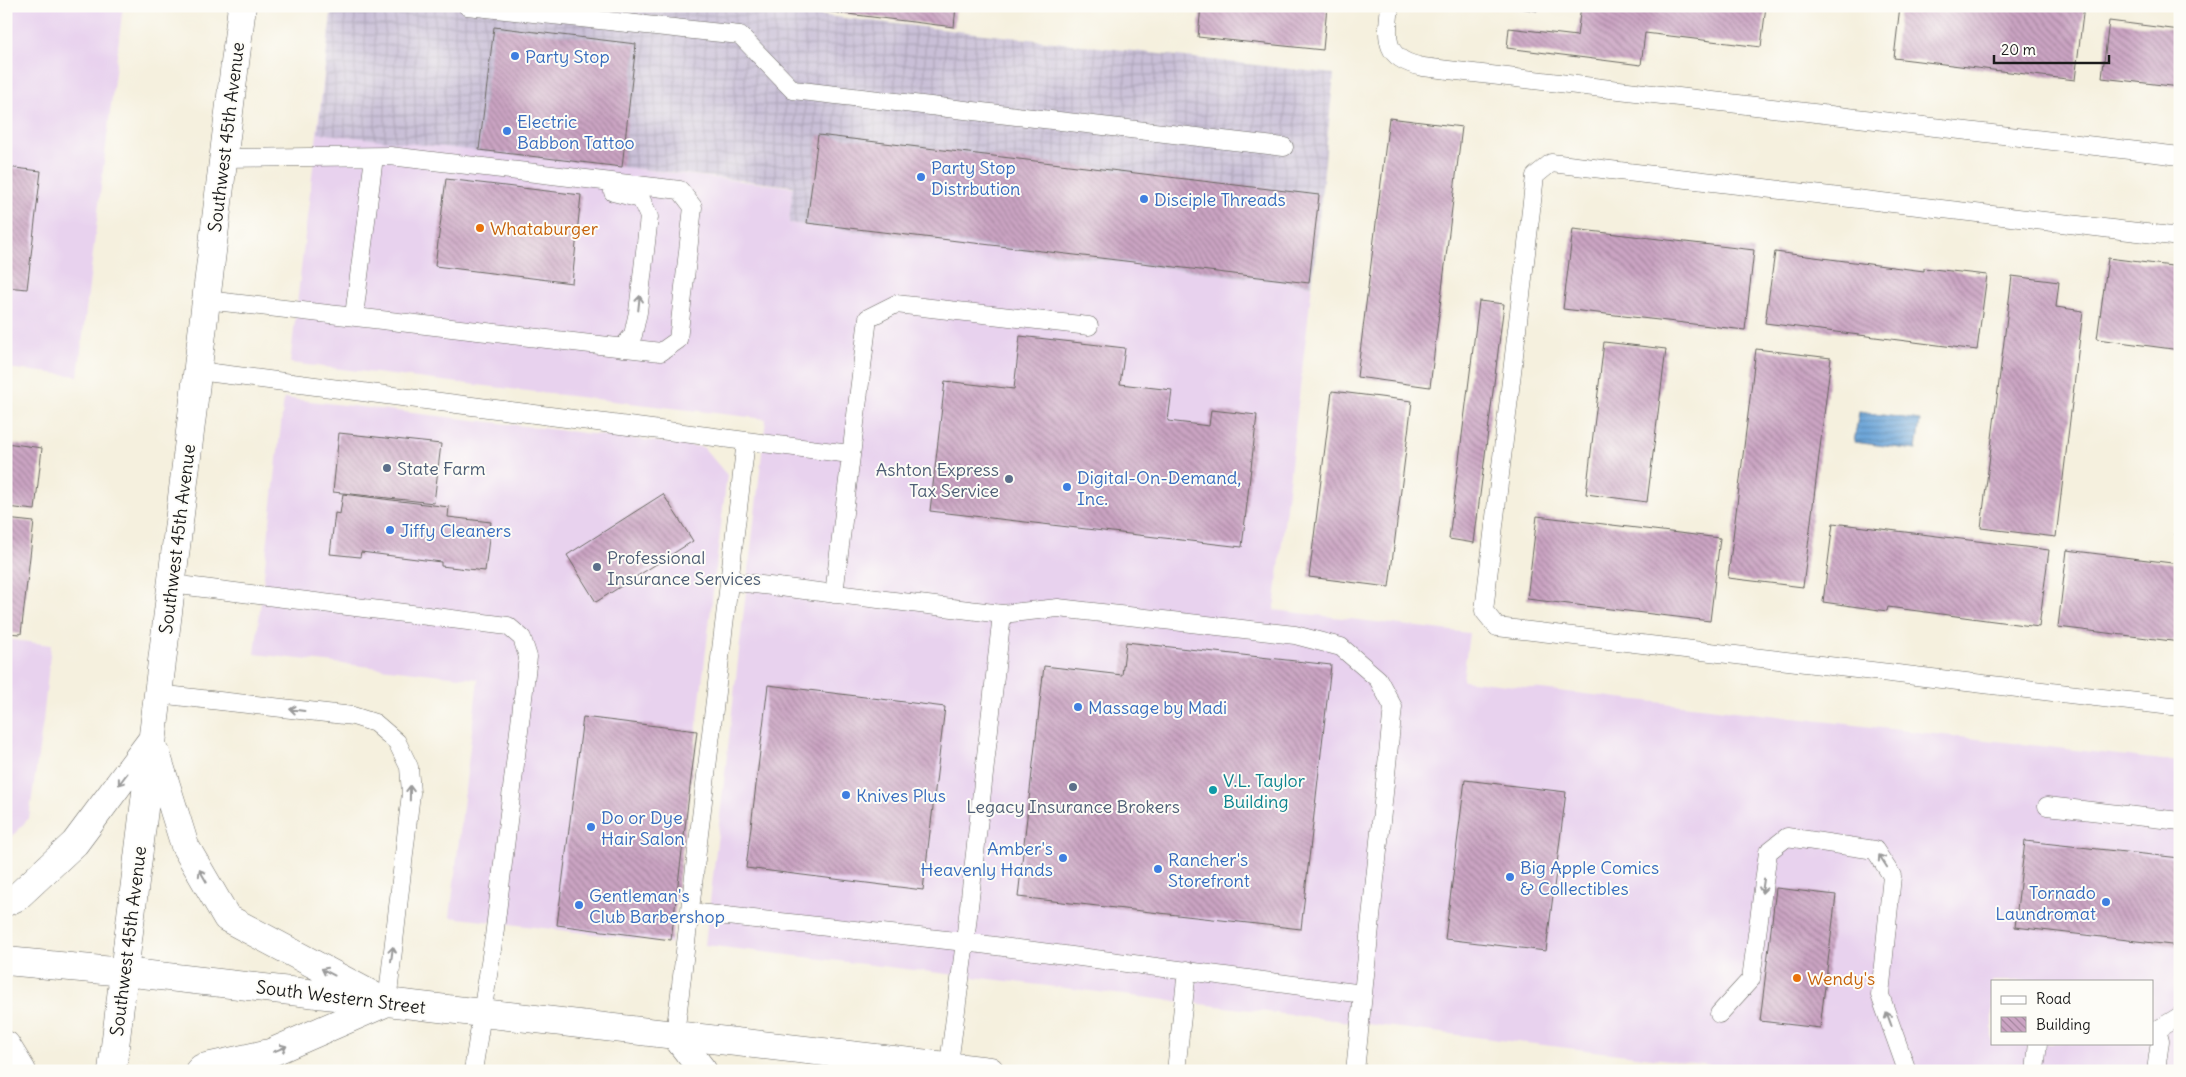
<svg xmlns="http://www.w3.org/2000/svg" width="2186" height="1077" font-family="Delius,sans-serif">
<defs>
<pattern id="industrial-grid" width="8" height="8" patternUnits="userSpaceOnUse" patternTransform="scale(1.25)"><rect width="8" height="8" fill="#c9bfd7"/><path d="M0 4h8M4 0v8" fill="none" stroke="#aca4b8"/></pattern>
<pattern id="water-rules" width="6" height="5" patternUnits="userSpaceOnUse" patternTransform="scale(1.25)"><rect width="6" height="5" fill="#67a2d7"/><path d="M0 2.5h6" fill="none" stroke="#5483ae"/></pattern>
<pattern id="building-back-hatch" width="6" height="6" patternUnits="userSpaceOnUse" patternTransform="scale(1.25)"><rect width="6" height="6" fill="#cba4c3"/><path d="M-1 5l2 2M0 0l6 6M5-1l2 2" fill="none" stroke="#a4859e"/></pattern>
</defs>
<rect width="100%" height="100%" fill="#fdfcf7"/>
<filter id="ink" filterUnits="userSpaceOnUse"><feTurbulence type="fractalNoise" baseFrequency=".02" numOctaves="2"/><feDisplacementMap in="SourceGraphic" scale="10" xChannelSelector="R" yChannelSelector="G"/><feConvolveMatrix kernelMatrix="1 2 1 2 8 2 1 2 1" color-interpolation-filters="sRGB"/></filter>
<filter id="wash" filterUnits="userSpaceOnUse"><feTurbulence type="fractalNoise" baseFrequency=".0096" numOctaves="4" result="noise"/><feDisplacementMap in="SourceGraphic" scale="20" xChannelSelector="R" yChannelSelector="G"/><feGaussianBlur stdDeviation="1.12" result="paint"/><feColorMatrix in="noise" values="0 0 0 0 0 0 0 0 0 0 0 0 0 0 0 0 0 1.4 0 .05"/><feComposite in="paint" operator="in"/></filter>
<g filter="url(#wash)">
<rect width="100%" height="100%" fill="#f5f0de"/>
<path fill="#e8d2ee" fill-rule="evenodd" d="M6,6h117l-45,370 -72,-8z
M332,6l306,163 156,18 -5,36 523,62 -38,325 195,23 -6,47 717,82v309h-419l-1056,-126 61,-526 -476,-56zM1992,981h160v62h-160z
M284,398l419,49 24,28 -56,468 -221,-26 28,-238 -223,-25z
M6,639l45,6 -8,76 -14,97 -23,25z"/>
<path fill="url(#industrial-grid)" d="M332,6h408l594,68 -22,211 -523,-62 4,-37 -475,-53z"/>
<path fill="url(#water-rules)" stroke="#425f7a" d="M1859,412l61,8 -4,30 -62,-8z"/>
<g id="blocks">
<path fill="url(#building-back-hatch)" d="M782,6h174l-2,21z
M1201,6h126l-4,44 -125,-13z
M1508,6h30l-1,5z
M1581,6h185l-5,41 -116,-14 -4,32 -134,-17 2,-20 68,8z
M1900,6h184l-9,74 -181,-22z
M2109,21l71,9v57l-78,-9z
M494,27l142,17 -14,123 -143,-17z
M1389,118l73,9 -32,260 -73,-10z
M818,135l501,60 -10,88 -502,-60z
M6,167l35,4 -14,118 -21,-2z
M446,179l135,16 -9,88 -137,-17z
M1573,229l181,21 -9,80 -182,-21z
M1775,252l149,19v-3l63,7 -10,75 -212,-27z
M2108,258l72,9v83l-83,-11z
M2012,276l47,6 -3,25 27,4 -27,226 -75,-9z
M1479,301l25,3 -30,239 -25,-4z
M1020,336l105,12 -5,36 52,6 -4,31 41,5 2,-16 46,5 -15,132 -312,-36 15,-130 69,8z
M1604,342l62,7 -19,153 -61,-8z
M1756,349l75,9 -28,229 -75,-9z
M1332,391l80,10 -23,186 -80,-10z
M339,433l102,11 -7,59 -101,-11z
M6,443l36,5 -7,62 -29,-3z
M343,494l106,13 -1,10 43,5 -6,49 -44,-5v-4l-80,-10 -1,5 -30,-3 5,-41 5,1z
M663,494l30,47 -97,61 -29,-47z
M2179,503h1v32h-5z
M1537,516l183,22 -10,83 -183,-22z
M6,519l28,3 -13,112 -15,-1z
M1833,523l216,27 -10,77 -151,-20 -1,4 -64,-9z
M2067,550l113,14v78l-122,-15z
M1126,642l205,23 -30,264 -283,-32 26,-231 78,9z
M768,685l177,22 -22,183 -177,-22z
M583,717l114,14 -26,209 -114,-15z
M1465,780l101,12 -20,159 -101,-12z
M2025,841l155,17v88l-165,-19z
M1776,888l60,7 -16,133 -60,-7z"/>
</g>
</g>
<g filter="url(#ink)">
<use href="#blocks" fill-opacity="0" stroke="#686660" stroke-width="1"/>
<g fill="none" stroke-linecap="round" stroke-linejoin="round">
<defs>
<path id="service" d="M467,6l273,29 53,55 491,57
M1390,6c-4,35 -6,53 33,61l757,89
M613,192l28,7 8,18 -11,95 -5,23 -11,13
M2180,237l-629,-74 -16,13 -51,435 13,16 683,80
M206,300l455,52 17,-12 15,-133 -13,-17 -290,-34 -166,2
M354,316l20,-159
M198,371l548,70 -71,594
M746,441l104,13
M729,581l273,33
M171,584l337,42 14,12 6,19 -34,280 -21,134
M834,594l34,-276 28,-14 193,22
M158,694l195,22 22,7 22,19 12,25 2,26 -24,210
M2047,806l133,15
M690,912l275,30 398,52 -8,77
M1719,1014l32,-35 17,-127 19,-15 88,13 17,26 -12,119 25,70
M2152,1029l5,1 23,-14
M948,1071l17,-129 37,-328 56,-6 237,27 46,12 37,32 15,28 -30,287
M1176,1071l11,-101
M2035,1071l3,-28
M2156,1071l4,-30 -3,-11"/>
<path id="minor" d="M675,1035l28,36"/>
<path id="secondary" d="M156,753l29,93 42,72 145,77
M6,902l11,-5 58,-54 76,-102
M6,961l118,11 866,99
M6,1045l16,26
M112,1071l130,-1065
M199,1071l3,-3 68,-15 115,-50"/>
</defs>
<use href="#service" stroke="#686660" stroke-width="19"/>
<use href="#minor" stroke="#686660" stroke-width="29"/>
<use href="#secondary" stroke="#686660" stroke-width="29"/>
<use href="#service" stroke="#fff" stroke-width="18"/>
<use href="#minor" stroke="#fff" stroke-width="28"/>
<use href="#secondary" stroke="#fff" stroke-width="28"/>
</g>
<defs><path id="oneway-shaft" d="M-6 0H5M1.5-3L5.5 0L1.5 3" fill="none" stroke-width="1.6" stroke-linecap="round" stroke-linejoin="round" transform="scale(1.25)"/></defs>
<g stroke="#999">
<use href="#oneway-shaft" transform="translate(639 303) rotate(-84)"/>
<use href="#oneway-shaft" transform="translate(297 710) rotate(-173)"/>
<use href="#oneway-shaft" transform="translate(123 779) rotate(127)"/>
<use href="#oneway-shaft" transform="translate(410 793) rotate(-89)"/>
<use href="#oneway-shaft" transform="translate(1883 861) rotate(-123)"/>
<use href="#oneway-shaft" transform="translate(203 876) rotate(-120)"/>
<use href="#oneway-shaft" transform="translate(1763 886) rotate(98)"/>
<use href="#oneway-shaft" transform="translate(392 954) rotate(-83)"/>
<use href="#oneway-shaft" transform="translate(328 972) rotate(-152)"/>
<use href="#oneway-shaft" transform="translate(1889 1019) rotate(-110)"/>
<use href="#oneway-shaft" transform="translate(280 1049) rotate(-23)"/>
</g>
</g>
<g fill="#3f7fe0" stroke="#fdfcf7" stroke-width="2">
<circle cx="515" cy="56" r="5"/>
<circle cx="507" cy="131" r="5"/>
<circle cx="921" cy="177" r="5"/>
<circle cx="1144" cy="199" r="5"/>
<circle cx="1067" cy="487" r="5"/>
<circle cx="390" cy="530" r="5"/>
<circle cx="1078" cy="707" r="5"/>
<circle cx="846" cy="795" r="5"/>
<circle cx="591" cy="827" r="5"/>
<circle cx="1063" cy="858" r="5"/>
<circle cx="1158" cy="869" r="5"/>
<circle cx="1510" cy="877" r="5"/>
<circle cx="2106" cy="902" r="5"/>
<circle cx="579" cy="905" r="5"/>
</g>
<g fill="#e8710a" stroke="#fdfcf7" stroke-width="2">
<circle cx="480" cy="228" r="5"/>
<circle cx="1797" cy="978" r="5"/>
</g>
<g fill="#5c6f8a" stroke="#fdfcf7" stroke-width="2">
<circle cx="387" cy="468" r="5"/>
<circle cx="1009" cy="479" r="5"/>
<circle cx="597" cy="567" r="5"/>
<circle cx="1073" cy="787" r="5"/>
</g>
<circle fill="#0f9aa8" stroke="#fdfcf7" stroke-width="2" cx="1213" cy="790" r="5"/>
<g text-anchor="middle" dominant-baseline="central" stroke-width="4" stroke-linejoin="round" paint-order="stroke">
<g font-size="18" fill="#366cbe" stroke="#fdfcf7" text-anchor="start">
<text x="525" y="56">Party Stop</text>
<text x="517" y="121">Electric<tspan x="517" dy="21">Babbon Tattoo</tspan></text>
<text x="931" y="167">Party Stop<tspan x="931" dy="21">Distrbution</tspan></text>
<text x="1154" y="199">Disciple Threads</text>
<text x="1077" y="477">Digital-On-Demand,<tspan x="1077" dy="21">Inc.</tspan></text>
<text x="400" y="530">Jiffy Cleaners</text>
<text x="1088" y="707">Massage by Madi</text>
<text x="856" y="795">Knives Plus</text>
<text x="601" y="817">Do or Dye<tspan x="601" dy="21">Hair Salon</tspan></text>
<text x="1053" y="848" text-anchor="end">Amber's<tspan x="1053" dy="21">Heavenly Hands</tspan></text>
<text x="1168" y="859">Rancher's<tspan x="1168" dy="21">Storefront</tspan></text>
<text x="1520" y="867">Big Apple Comics<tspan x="1520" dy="21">&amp; Collectibles</tspan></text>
<text x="2096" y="892" text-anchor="end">Tornado<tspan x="2096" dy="21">Laundromat</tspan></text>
<text x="589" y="895">Gentleman's<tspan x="589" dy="21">Club Barbershop</tspan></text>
</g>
<g font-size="18" fill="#1c1c1c" stroke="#fdfcf7">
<text transform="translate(226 137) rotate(-83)">Southwest 45th Avenue</text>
<text transform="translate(177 539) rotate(-83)">Southwest 45th Avenue</text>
<text transform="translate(128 941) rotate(-83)">Southwest 45th Avenue</text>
<text transform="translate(341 997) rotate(7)">South Western Street</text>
</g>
<g font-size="18" fill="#c56008" stroke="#fdfcf7" text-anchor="start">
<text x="490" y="228">Whataburger</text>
<text x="1807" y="978">Wendy's</text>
</g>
<g font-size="18" fill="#4e5e75" stroke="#fdfcf7" text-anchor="start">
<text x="397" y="468">State Farm</text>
<text x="999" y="469" text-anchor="end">Ashton Express<tspan x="999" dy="21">Tax Service</tspan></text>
<text x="607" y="557">Professional<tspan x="607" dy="21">Insurance Services</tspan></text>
<text x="1073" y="806" text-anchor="middle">Legacy Insurance Brokers</text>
</g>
<g font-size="18" fill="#0d838f" stroke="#fdfcf7" text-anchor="start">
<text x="1223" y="780">V.L. Taylor<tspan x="1223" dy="21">Building</tspan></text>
</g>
</g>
<rect width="2186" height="1077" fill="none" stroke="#fdfcf7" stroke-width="25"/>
<rect x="1991" y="980" width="162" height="65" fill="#fdfcf7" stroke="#a3a29f"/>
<rect x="2001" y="996" width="25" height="8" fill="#ffffff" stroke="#a3a29f"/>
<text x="2036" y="1004" font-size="15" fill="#1c1c1c">Road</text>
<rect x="2001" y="1017" width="25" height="15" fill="url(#building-back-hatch)" stroke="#a3a29f"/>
<text x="2036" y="1030" font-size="15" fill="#1c1c1c">Building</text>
<path d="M1994 55v8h115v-8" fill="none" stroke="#1c1c1c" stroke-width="2.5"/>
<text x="2001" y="55" font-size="15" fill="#1c1c1c" stroke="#fdfcf7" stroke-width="4" paint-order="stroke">20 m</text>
</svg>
